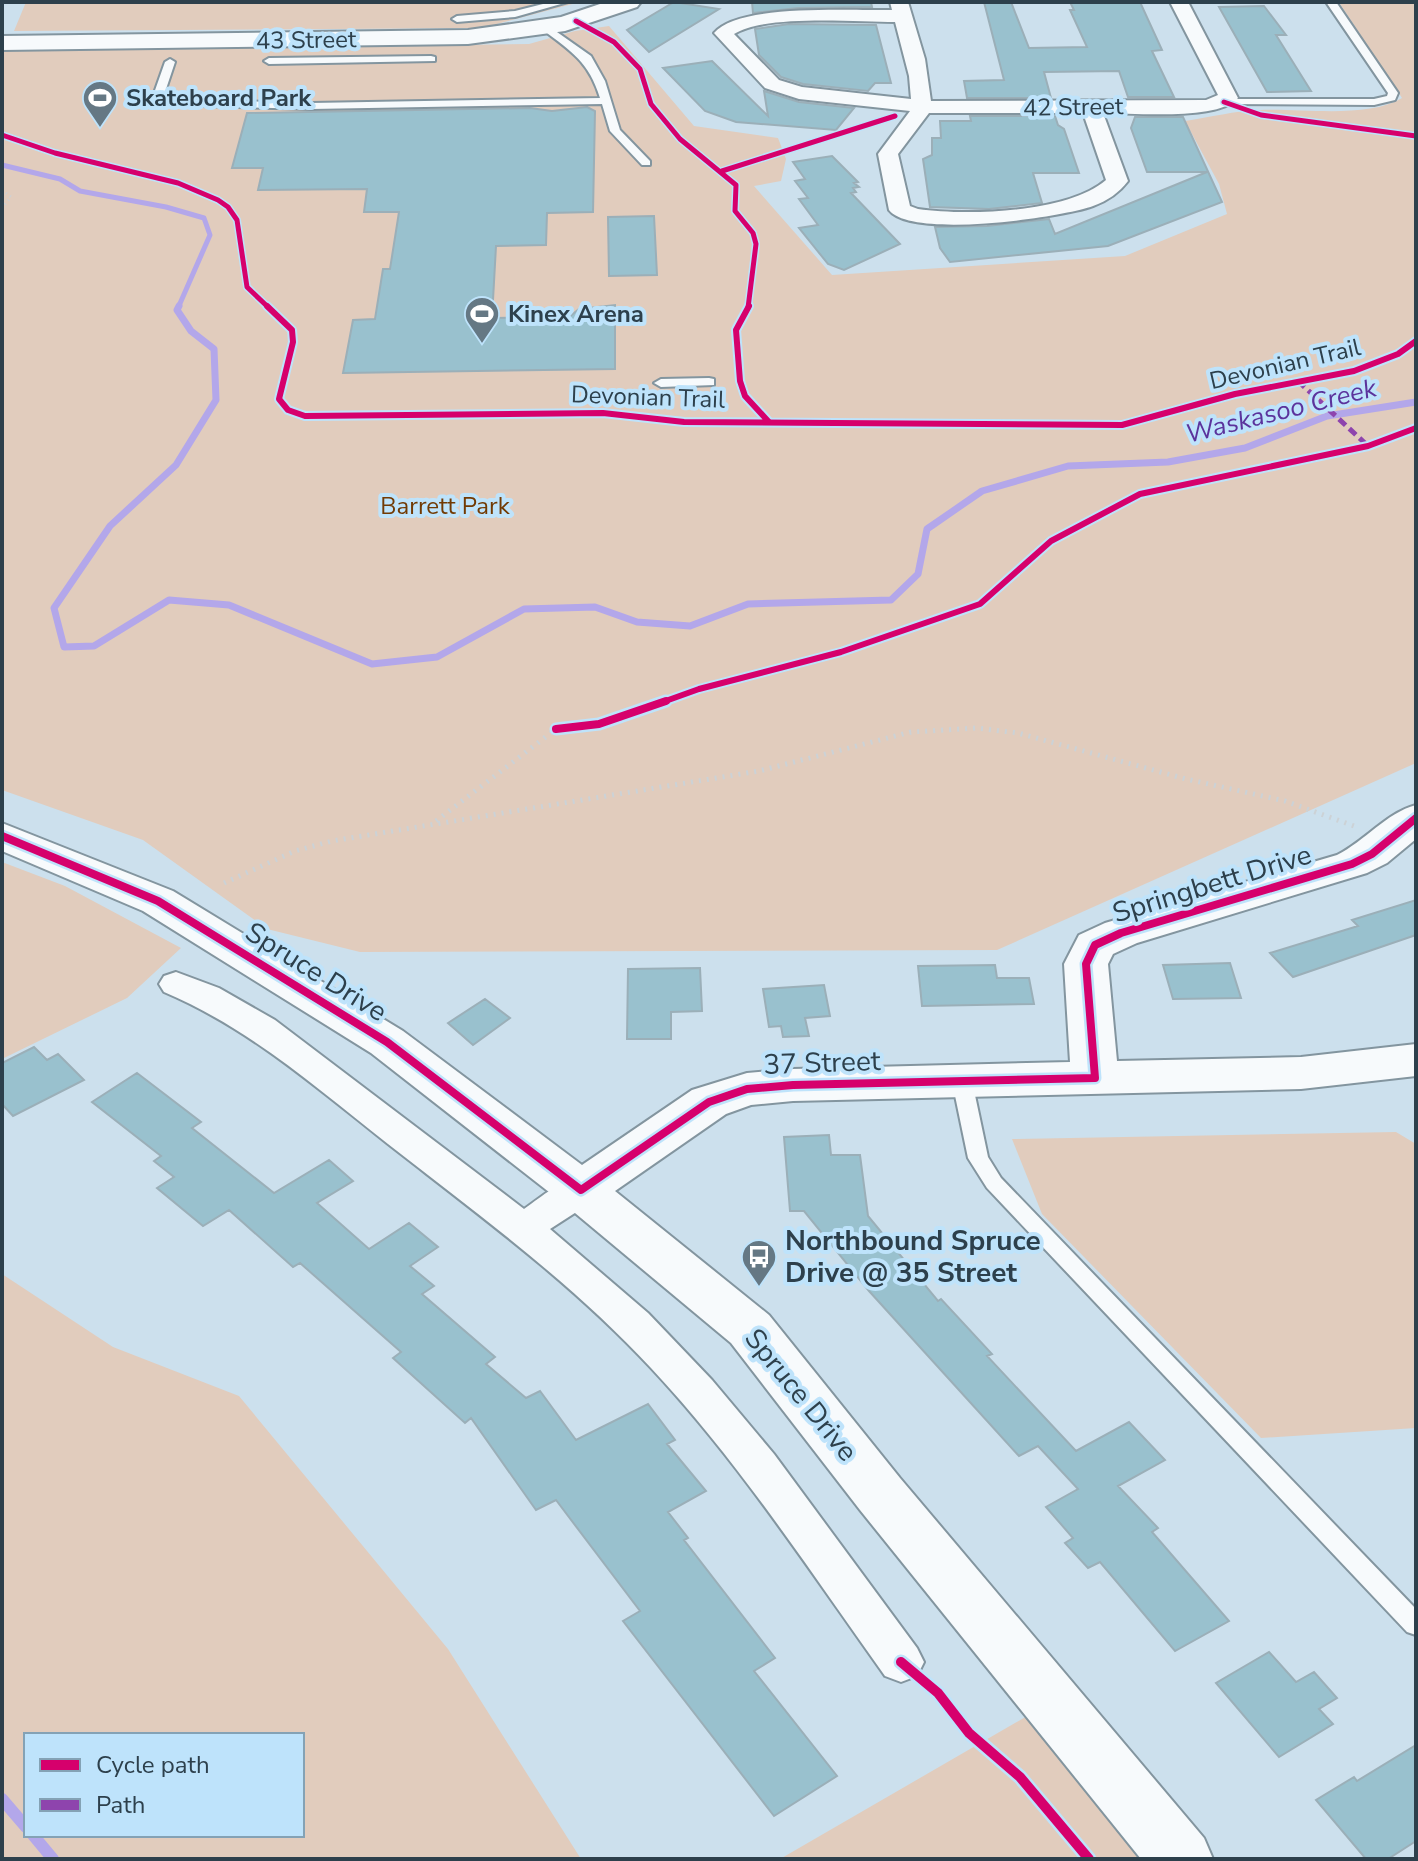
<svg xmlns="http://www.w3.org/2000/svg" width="1418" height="1861" font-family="'Nunito Sans',sans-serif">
<rect width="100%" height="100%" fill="#cce0ed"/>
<path fill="#e1ccbd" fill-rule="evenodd" d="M26,2h554l-98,26 -468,3z
M1345,2h71v761l-419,187 -637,2 -93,-23 -124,-89 -141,-50v-739l527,-7 46,-13 34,-5 85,100 84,12 8,21 -5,22 -27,5 78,89 293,-19 102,-42 -8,-30 -34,-63c25,-4 50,-10 75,-11 41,-2 108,9 142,-12l-62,-94z
M2,862l63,24 116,62 -54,50 -125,61z
M1396,1132l20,12v284l-155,10 -219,-224 -30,-75z
M2,1274l111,73 126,49 209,253 133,210h-579zM26,1735h276v100h-276z
M1053,1701l128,158h-401z"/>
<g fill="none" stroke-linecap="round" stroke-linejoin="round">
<path stroke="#b3a7ea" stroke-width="5" d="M2,165l58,14 20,12 86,16 38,11 6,17 -32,73"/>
<path stroke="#b3a7ea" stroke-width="7" d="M179,306l-2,4 14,21 23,18 2,51 -40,65 -66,61 -56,82 10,39 30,-1 75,-46 60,5 143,59 65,-7 87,-48 71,-2 42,15 53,4 58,-22 143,-4 27,-26 9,-45 55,-38 86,-25 100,-4 77,-14 82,-32 89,-14"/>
<path stroke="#b3a7ea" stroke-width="12" d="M2,1799l24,28
M33,1835l20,24"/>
</g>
<path fill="#99c1ce" stroke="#9bafb8" stroke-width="2" d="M674,2l45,7 -70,43 -22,-22z
M752,2h119l1,5 -74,1 -45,5z
M984,2h27l18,46 58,-1 -17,-37h4l-4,-8h70l22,48 -10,1 22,46h-46l-9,-26 -75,1 7,26h-84l-3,-17 40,-1z
M1264,6l22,29h-10l35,56 -44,1 -48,-85z
M789,24l87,1 15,58h-16l-7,8 -65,-7 -22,-7 -22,-22 -4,-26z
M712,61l56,55 -4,-25 35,11 55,6 -18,22 -100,-8 -31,-11 -42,-43z
M587,107l8,4 -2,101 -46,1 -1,32 -50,1 -4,72 77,-1 10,-8 36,-4v64l-272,4 10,-53 22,-1 8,-50h7l9,-57h-35l3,-23 -109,1 5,-22h-31l15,-55 283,-5 22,3z
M970,116h85l3,9 6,4 15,44h-46l9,30 -53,6 -59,-2 -7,-48 9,-4v-17h9l-1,-17h31z
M1135,117h48l39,85 -114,44 -158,16 -10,-14 -5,-21 52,-1 62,-7 6,15 152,-62h-60l-16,-44z
M832,156l26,26 -4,1 5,4 -6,1 3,4 -5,1 49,51 -56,26 -16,-6 -29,-36 19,-3 -19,-26 9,-1 -13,-17 10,-2 -12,-17z
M654,216l3,59 -48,1 -1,-59z
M1416,900v35l-123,42 -23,-24 88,-27 -6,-6z
M1230,963l11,35 -68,1 -10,-34z
M995,965l2,13h32l5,26 -112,2 -4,-40z
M700,968l2,43 -31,1v27h-44l1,-70z
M824,985l6,31 -25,2 4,18 -26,1 -2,-11 -12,1 -6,-38z
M485,999l25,19 -37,27 -25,-22z
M34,1047l13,13 11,-6 26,26 -71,36 -11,-12v-41z
M137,1073l64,49 -9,6 82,65 55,-33 24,21 -36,22 52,46 40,-26 29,24 -28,19 24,20 -12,8 73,63 -9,7 40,34 14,-7 36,49 72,-36 27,36 -8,4 39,47 -38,21 20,26 -4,2 91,118 -21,13 83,105 -63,40 -151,-195 17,-10 -84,-111 -20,10 -65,-92 -6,5 -72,-65 8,-6 -101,-89 -7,4 -64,-57 -26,16 -46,-38 17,-11 -20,-16 7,-5 -69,-54z
M829,1135l2,20h29l8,61 70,85 3,-2 51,55 -5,2 89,95 53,-29 36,38 -47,26 40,42 -6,4 77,89 -54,30 -75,-89 -12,6 -23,-25 8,-5 -27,-31 32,-18 -40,-43 -19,10 -150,-165 -65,-80h-14l-6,-74z
M1269,1652l27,30 18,-10 23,26 -18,11 14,15 -54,33 -63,-74z
M1416,1745v96l-28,18h-22l-50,-59 38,-23 3,4z"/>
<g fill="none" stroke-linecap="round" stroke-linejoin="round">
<defs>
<path id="service" d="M551,2h17l-53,15 -58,5 -5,-3 5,-3 58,-5z
M1326,2h10l62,91 -3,7 -21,5 -154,-1v-4l4,-1h150l13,-3 1,-3z
M547,25l44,31 14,25 15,49 30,31v4h-8l-32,-34 -8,-27 -291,5 -145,-4 -13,-9 12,-34 5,-3 5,3 -11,33 5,4 142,4 289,-5c-11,-36 -28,-46 -57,-68v-4z
M431,56l4,1v4l-166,3 -5,-3 5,-3z
M709,378l5,1v6l-53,2 -7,-4 7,-4z
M962,1074l7,2 3,5 16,76 13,21 415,431v26l-9,-3 -420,-444 -19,-30 -16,-77 3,-5z"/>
<path id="minor" d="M890,2h18l17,57 6,42 275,-1 12,-5 -48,-93h18l50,96c-20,23 -104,15 -135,15l25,68c-9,12 -21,20 -35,25 -33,12 -182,33 -204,4l-11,-56 32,-43 -111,-12 -34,-11 -51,-55c25,-30 139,-22 178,-23zM895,22l14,54 2,23 -109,-12 -23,-7 -45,-46c31,-20 123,-12 161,-12zM929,113h154l23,67c-38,33 -139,36 -188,29l-8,-3 -12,-52z
M176,972l43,16 56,32 249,189c22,-15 44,-37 71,-29l5,10 -5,10 -45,29 98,84 64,67 62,74 143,194 7,14 -7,14 -16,6 -16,-6c-75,-105 -146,-214 -234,-308 -79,-85 -172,-153 -263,-224 -72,-57 -139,-116 -224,-152l-5,-8 5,-8z"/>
<path id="tertiary" d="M606,2h35l-4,5 -72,24 -97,13 -466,6v-14l466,-6 93,-13z
M1416,805v34l-29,24 -20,10 -230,70 -24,11 -5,10 9,97 184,-4 115,-13v32l-115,13 -508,12 -42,4 -25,9 -111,77 154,124 131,163 304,360 9,21h-72l-281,-349 -129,-167 -168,-140 -192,-150 -228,-142 -141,-60v-28l171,68 230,140 179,134 110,-75 55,-17 46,-4 277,-7 -6,-98 15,-29 26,-12 232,-68c28,-14 49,-42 79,-50z"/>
</defs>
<use href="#service" stroke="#83959f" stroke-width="4"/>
<use href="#minor" stroke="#83959f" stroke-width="4"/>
<use href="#tertiary" stroke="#83959f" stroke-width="4"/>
<path stroke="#ccd2d6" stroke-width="3" stroke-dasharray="1 4" stroke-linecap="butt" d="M2,190l9,7 -9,11"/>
<path stroke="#ccd2d6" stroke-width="5" stroke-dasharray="2 6" stroke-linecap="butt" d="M436,821l120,-92
M224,883l71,-32 37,-10 427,-70 152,-39 66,-4 41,5 168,46 99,22 69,25"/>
<use href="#service" fill="#f7fafc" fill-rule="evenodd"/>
<use href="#minor" fill="#f7fafc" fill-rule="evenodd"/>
<use href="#tertiary" fill="#f7fafc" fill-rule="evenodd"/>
<path stroke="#8e44ad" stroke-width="5" stroke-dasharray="9 5" stroke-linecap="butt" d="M1298,381l70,65"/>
<defs>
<path id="cycleway-far3" d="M576,21l38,21 26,27 11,35 29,35 56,46 -1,26 18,22 3,11 -8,64
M1224,102l37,13 155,21
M2,135l53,18 123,30 40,17 10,7 9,13 10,67 22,21
M722,171l173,-55"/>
<path id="cycleway-far2" d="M267,306l25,24 1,12 -14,57 9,11 17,6 298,-3 81,9 438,3 113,-31 119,-23 44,-17 18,-13
M749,306l-13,24 4,51 5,15 23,25
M660,703l39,-14 142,-37 139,-48 71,-63 89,-47 228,-48 48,-18"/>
<path id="cycleway-far1" d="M556,729l43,-5 67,-23
M2,836l156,65 229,141 194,148 128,-88 38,-13 46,-4 302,-7 -9,-114 9,-19 26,-12 231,-69 20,-10 44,-36"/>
<path id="cycleway" d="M901,1662l37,31 31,40 51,44 69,82"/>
</defs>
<use href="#cycleway-far3" stroke="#bee3fb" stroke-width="8"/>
<use href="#cycleway-far2" stroke="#bee3fb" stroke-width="10"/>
<use href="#cycleway-far1" stroke="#bee3fb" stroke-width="13"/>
<use href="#cycleway" stroke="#bee3fb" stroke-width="15"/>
<use href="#cycleway-far3" stroke="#d6006c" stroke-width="5"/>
<use href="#cycleway-far2" stroke="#d6006c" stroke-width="6"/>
<use href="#cycleway-far1" stroke="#d6006c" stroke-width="8"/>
<use href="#cycleway" stroke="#d6006c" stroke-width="10"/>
</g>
<defs>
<symbol id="stadium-pin" viewBox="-11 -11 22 30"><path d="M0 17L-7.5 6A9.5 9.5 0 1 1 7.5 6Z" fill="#657884" stroke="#bee3fb"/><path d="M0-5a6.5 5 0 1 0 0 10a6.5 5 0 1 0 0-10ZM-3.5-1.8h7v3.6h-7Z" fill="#fff"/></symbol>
<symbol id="bus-pin" viewBox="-11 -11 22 30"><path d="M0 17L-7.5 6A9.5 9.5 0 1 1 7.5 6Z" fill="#657884" stroke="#bee3fb"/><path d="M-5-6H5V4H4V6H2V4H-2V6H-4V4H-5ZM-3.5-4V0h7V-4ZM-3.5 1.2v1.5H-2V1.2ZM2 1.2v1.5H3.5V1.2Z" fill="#fff"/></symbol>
</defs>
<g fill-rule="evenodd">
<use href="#stadium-pin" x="80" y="78" width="40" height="54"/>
<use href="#stadium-pin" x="462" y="294" width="40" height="54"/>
<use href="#bus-pin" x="739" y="1237" width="40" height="54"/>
</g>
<g text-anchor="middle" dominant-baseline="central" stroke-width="8" stroke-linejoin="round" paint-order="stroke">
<g font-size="24" fill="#2d404c" stroke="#bee3fb">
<text transform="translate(306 40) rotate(-1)">43 Street</text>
<text transform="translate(1073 107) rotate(-1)">42 Street</text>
<text transform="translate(1285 364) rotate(-13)">Devonian Trail</text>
<text transform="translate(648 397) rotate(2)">Devonian Trail</text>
</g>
<g font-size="24" font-weight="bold" fill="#2d404c" stroke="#bee3fb" text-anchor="start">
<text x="126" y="98">Skateboard Park</text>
<text x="508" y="314">Kinex Arena</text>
</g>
<g font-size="24" fill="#713a04" stroke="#bee3fb">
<text x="445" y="506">Barrett Park</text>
</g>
<g font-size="26" font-style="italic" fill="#5b339c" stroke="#bee3fb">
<text transform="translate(1281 411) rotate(-14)">Waskasoo Creek</text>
</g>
<g font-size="28" fill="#2d404c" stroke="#bee3fb">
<text transform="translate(1212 884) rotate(-17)">Springbett Drive</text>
<text transform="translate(316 972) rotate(32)">Spruce Drive</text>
<text transform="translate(822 1063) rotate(-2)">37 Street</text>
<text transform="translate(801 1395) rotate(51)">Spruce Drive</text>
</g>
<g font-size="28" font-weight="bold" fill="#2d404c" stroke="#bee3fb" text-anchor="start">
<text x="785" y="1241">Northbound Spruce<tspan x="785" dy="32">Drive @ 35 Street</tspan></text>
</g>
</g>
<rect width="1418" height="1861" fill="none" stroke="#2d404c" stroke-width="8"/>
<rect x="24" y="1733" width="280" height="104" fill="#bee3fb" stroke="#84a2b5" stroke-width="2"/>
<rect x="40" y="1759" width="40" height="12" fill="#d6006c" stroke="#84a2b5" stroke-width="2"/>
<text x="96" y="1773" font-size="24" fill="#2d404c">Cycle path</text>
<rect x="40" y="1799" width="40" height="12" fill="#8e44ad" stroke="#84a2b5" stroke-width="2"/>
<text x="96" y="1813" font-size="24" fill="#2d404c">Path</text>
</svg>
